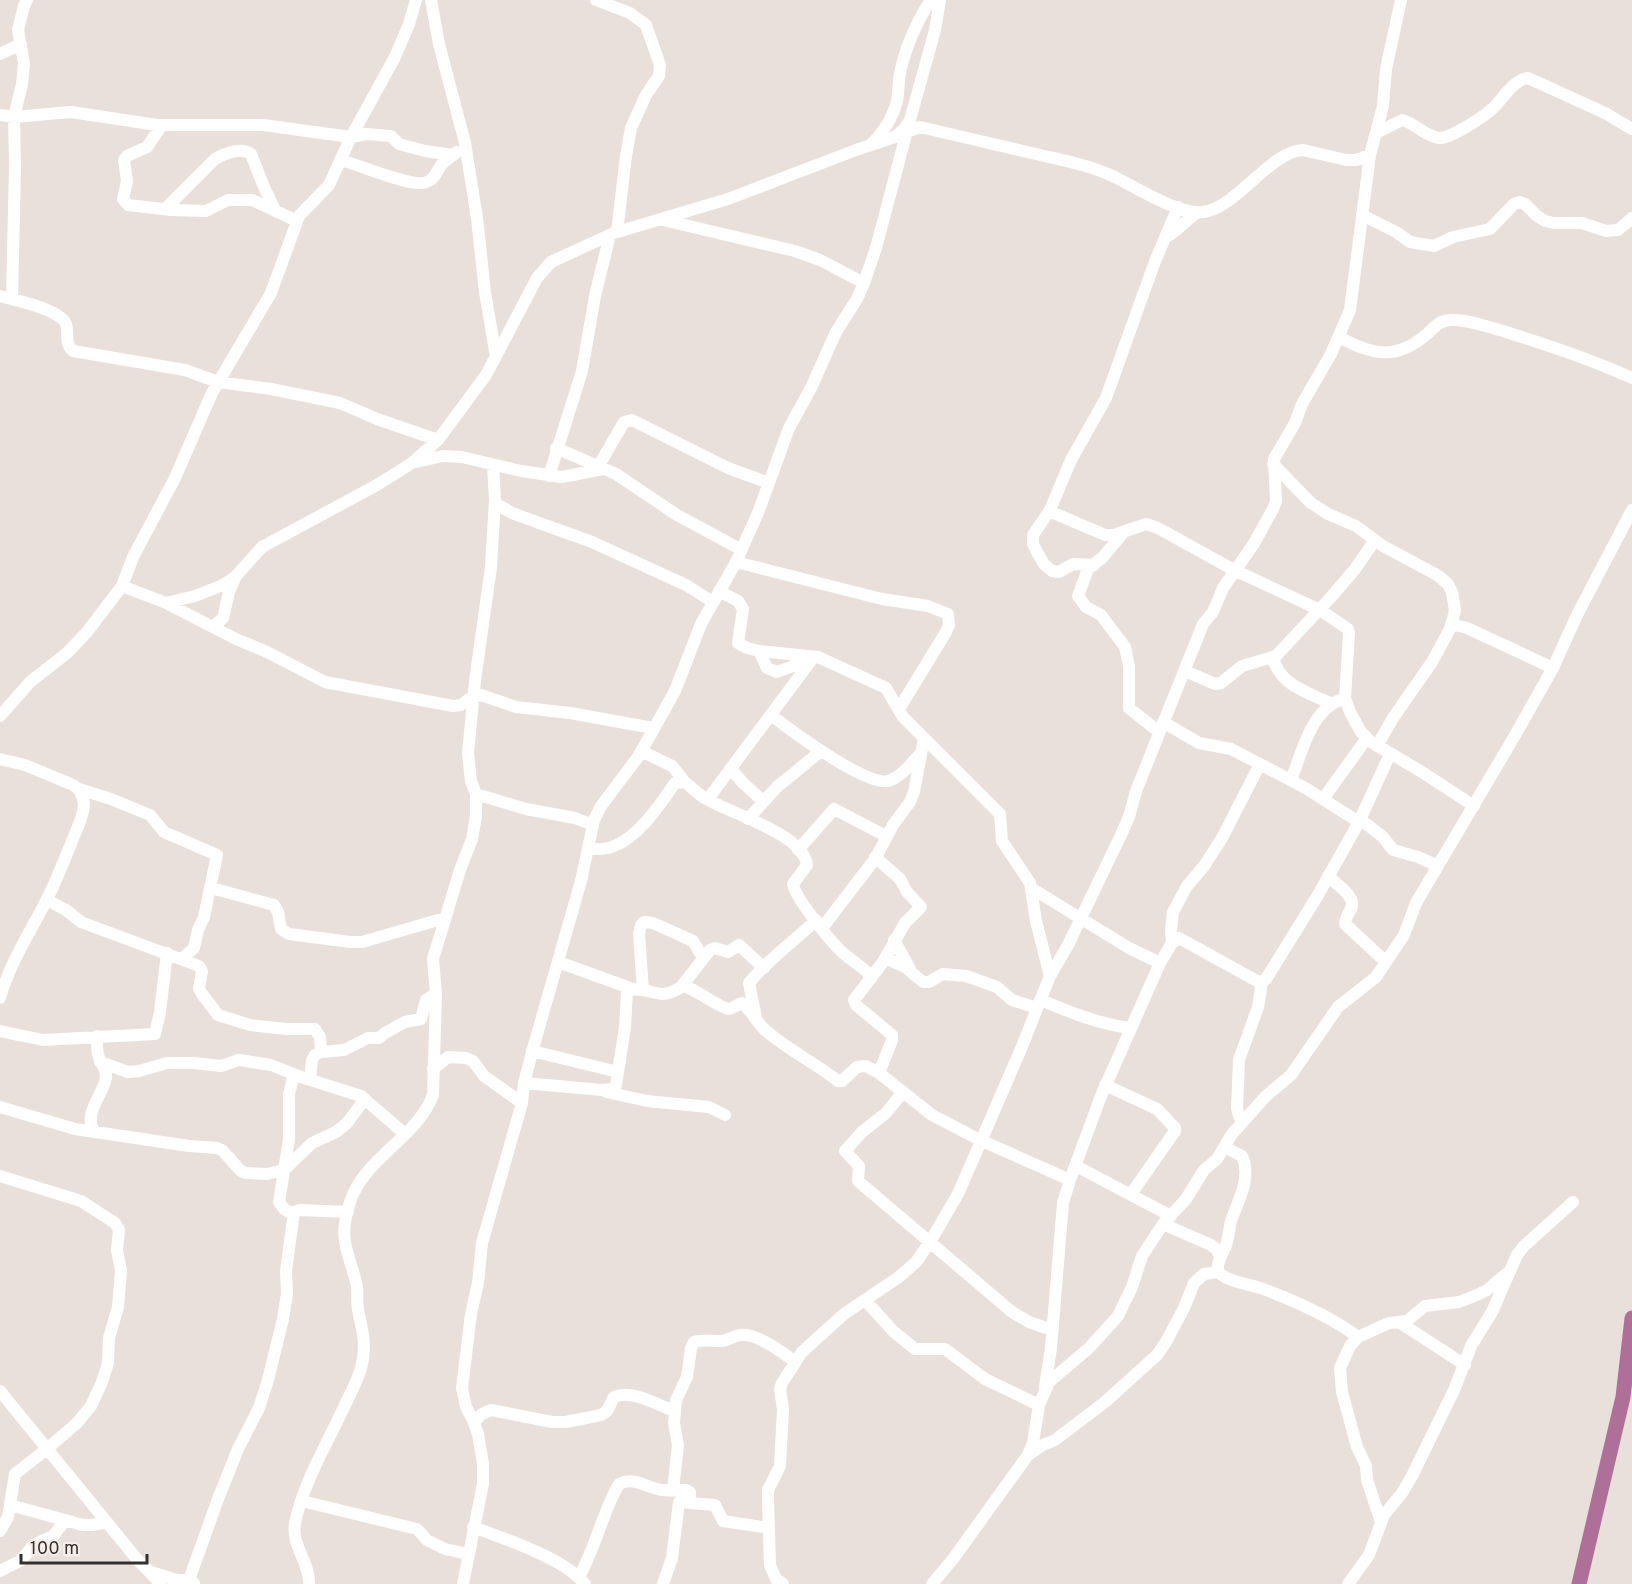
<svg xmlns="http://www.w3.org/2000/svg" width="1632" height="1584" font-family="Overpass,sans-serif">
<rect width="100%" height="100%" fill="#e9e0dc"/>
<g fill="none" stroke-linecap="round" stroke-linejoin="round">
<path stroke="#ae7098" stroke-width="15" d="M1579,1584l44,-187 9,-79"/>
<path stroke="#fff" stroke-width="12" d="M431,0l8,44 26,99 12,75 8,74 11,65
M596,0l34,13 16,12 14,40 -1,11 -13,19 -15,33 -5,28 -9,76
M0,54l21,-10
M0,115l14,2 57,-5 86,13h106l88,12 15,-3 25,2 8,8 26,7 28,4
M162,125l-15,22 -20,9 -3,4 3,21 -4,18 5,6 43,5 35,1 22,-11h24l45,21
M1376,133l26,-13c13,3 22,16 38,18 11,0 45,-22 53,-30 10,-9 20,-28 35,-30l77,35 27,16
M901,134l19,-7c39,9 77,18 116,27 26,6 54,11 79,23 21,11 65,38 88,35 34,-4 66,-60 100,-62l43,10h10l14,-5
M870,145c13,-11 23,-28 27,-44 2,-10 1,-22 4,-32 5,-23 17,-50 30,-69
M340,160c18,4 73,29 87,22 8,-3 10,-12 15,-18 4,-4 10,-8 15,-12
M165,209l50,-50c11,-6 26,-12 36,-5l13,33 11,23
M1362,215l34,17 14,10 24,4 19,-9 37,-8 24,-25 6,-2 5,2 12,12 8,5 9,2h28l24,8 12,-1 14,-12
M663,220l132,31 25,9 44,23
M1165,238l9,-6 22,-19
M0,296c15,4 60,13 66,28 3,9 -2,20 7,27l112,19 33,12 53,7 69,14 37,16 61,21
M12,299l3,-133 -1,-49 8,-33 2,-21 -6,-33 6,-24 3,-6
M1339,337c33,18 57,24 88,-3 9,-8 13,-15 27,-14 16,0 33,7 49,11 44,14 87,28 129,47
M556,448l60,26 61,41 63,34
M416,462l27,-6 19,1 59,14 41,6 41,-8
M1273,464l38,39 17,11 28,12 27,20 54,29 11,9 4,8 3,18 -4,17 -19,35 -39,56 -16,28
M598,467l26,-45 8,-2 96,48 41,15
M549,476l33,-105 13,-75 15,-61
M495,503l17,10 80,29 94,43 27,17
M1049,511l56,24h9l32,-11 12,4 76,42 86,40 28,19 1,4 -4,65 5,14 11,20 10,10 51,30 52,34
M1123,533l-20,24 -15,12 -10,27 8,11 15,8 24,32 4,19v42l30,24
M736,562l146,37 46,7 20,8 1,11 -3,7 -47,77
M1094,565l-21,-1 -14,8 -7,-1 -8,-7 -7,-12 -4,-8v-9l17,-25 21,-50 35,-62 48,-134 24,-57
M122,586l44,17 72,37 27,11 60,31 128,24 8,-1 8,-6 12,-4 35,12 54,6 83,15
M719,591l19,10 5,8 -5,34 9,5 12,3 59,6 68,31 17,29 97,97 2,27 28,42 6,38 14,55
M166,603l29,-7 28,-11 12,-8 27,-30 115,-62 35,-22 26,-23 48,-65 51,-97 14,-16 63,-29 114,-34 128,-49 39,-13 10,-9 5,-8 25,-90 5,-30
M1451,624l16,4 86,40
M213,627l10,-9 6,-26 6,-14
M759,651l8,17 10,4 35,-13
M1273,657c6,28 34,35 57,46
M1185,671l30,13 6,-1 21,-17 34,-10 56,-60 23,-27 20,-29
M771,715c19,15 95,71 117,66 13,-4 23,-17 32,-27
M0,716l30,-34 37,-29 20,-21 35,-46 11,-29 42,-79 37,-85 59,-100 28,-77 30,-31 22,-48 44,-80 14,-33 7,-24
M1163,722l36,21 32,6 29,15 47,25 52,33
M641,751l31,15 13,16
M0,759l25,6 48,20c7,4 10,11 11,19 0,13 -9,28 -13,40 -8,19 -16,40 -26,59 -16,31 -36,62 -45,95
M731,769l12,14 20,18
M1291,780c12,-30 20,-72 54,-82
M79,789l32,10 39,16 14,17 53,23 -13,62 -6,13 -4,18 -12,11
M476,794l50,15 49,9 18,7
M708,799l105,-141
M1323,799l44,-61
M748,819l29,-32 44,-36
M1360,819l23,18 10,13 25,7 20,9
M588,849c8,0 16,1 24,-2 27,-10 47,-41 63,-64l10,-1c6,5 12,11 18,15 25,16 100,36 104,68l-14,19c2,14 38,58 50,69 9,8 20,14 29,24
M798,850l36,-41 52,27
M875,857l25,22 7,13 14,15 -16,16 -22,39 -29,38 2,5 36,30v5l-13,33
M1328,876c7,7 26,19 24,30 -2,7 -7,11 -7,18l41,38
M211,888l63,17 4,7 3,17 8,5 61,8h12l83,-24
M1031,888l98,60 31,15
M47,900l19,10 15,12 118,44 3,5 -3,18 3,5 16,21 32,10 36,4h29l5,8 1,15
M822,928l53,-69 18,-34 17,-23 4,-10 10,-54
M894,940l16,29
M1172,942l-1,-11 2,-19 14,-26 17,-20 18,-28 38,-74
M885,958l20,9 18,15h6l14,-8 23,2 31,11 15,13 25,8
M558,962l75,27
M681,987l29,-37 5,-2 13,4 11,-7 25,23
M643,990l-4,-56 2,-9 3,-3 9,1 40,18 10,17
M1041,1000c28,12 58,24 89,28
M756,1017l-7,-34c19,-24 45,-41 67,-63
M0,1031l43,9 112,-6 5,-22 7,-59
M532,1051l86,21
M100,1062l28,10 11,-1 28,-8h27l27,3 18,-6 32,5 30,12 60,19 44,38
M433,1069l15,-12 18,1 7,3 11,15 38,27
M310,1079l2,-19 3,-5 6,-3 23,-2 24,-12h11l6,-5 20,-11 16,-3 5,-19 10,-6
M524,1083l78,7 12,-1 2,-4 9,-58 2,-36c11,-5 24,2 35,3 10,0 15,-6 23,-8 11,4 37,23 44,23 4,-1 9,-5 13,-6 9,7 14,18 22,26 22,20 50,33 74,52h4l15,-14 9,-1 13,7 53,42 48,25 90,40
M1105,1085l52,24 18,19v3l-44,63
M606,1092l41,9 62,6 16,8
M903,1092l-17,21 -24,19 -17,19 14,15 -1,15 154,131 17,10 23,8
M0,1107l75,22 114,17 28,2 5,2 18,20 5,3 22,1 17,-4 28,-27 24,-11 11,-9 18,-24
M1244,1119l-5,-3 -2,-8 2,-48 19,-53 4,-25
M94,1132c-11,-20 9,-36 12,-54 1,-8 -3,-11 -6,-18 -4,-7 -3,-16 -3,-24
M1224,1147l18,9c10,21 -4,45 -11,65 -2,8 -2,16 -5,24 -3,9 -10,17 -8,27 12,11 33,12 48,18 31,12 65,27 92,47
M1076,1166l95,50
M0,1176l81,25 34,22 4,7 -2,20 4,21 -3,36 -9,31 -1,25 -6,19 -11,24 -14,17 -29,25 -33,26 -7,43 -8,14
M293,1214l-9,-5 -5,-7 10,-63v-45l5,-20
M1163,1224l48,21 5,4 5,8
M865,1300l28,31 22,18h30l40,30 54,26
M1399,1322l66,43
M1045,1387l6,-39 12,-145 7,-23 31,-84 59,-133 12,-20 7,-5 78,43 5,1 4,-3 52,-84 41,-73 31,-68
M0,1391l136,167 25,26
M474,1422l8,-8 9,-4 61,12h14l35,-7 6,-4 7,-14c17,-8 44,8 60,14
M1028,1455l15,-10 12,-5 50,-38 52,-47 9,-13 18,-34 10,-25 10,-9 14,-2
M673,1490l5,-45 -4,-22 2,-23 11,-23 4,-29 3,-6c9,-3 18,-1 28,-1 7,-1 11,-5 18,-6 15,-3 42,17 54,26
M302,1501l115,28 10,11 18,9 23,5
M10,1505l73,20h9l15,-3
M1381,1522l-14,-42 -1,-14 -9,-19 -15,-55 -2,-24 10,-22 8,-9 31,-14 18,-2 18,-15 34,-4 18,-7 10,-5 19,-16
M473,1527c32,12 91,31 112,57
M0,1571l20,-10 15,-17 18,-8 12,-15
M151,1572l26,8h12l5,3
M579,1577c17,-30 23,-64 40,-93 16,-8 27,4 43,6 8,1 16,0 24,0l4,2v9
M189,1580l29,-81 20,-50 21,-41 9,-28 15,-61 4,-25 -1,-23 8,-59 6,-2 48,2
M309,1584c1,-22 -18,-38 -14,-61 8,-40 33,-81 50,-118 7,-15 16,-30 18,-47 3,-20 -2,-30 -5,-49 -2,-9 1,-18 -2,-27 -9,-35 -18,-42 -6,-80 14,-44 67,-64 83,-107l3,-101 -3,-35 27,-89 12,-31 4,-23v-22l-5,-13 -3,-28 7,-72 16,-114 4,-67 -2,-35
M463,1584l20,-100v-20l-5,-30 -5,-14 -7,-13 -4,-19 9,-74 7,-31 4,-40 40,-140 2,-20 10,-38 47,-164 13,-61 7,-14 37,-49 37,-66 26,-67 35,-62 22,-49 31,-85 22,-40 25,-56 21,-33 7,-16 12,-35 31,-117
M663,1584l9,-26 7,-56 36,3 8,16 46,7
M783,1584l-7,-5 -6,-14 -2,-67v-8l12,-24 3,-57 -3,-20 2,-6 20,-31 42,-38 55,-37 17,-15 14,-20 28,-48 63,-145 29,-73 18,-31 53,-110 8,-18 7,-26 67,-167 10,-12 10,-24 30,-43 20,-36 3,-8 -2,-42 21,-36 7,-19 29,-50 19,-44 20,-155 13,-49 3,-37 15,-69
M932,1584l21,-25 75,-104 5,-12 6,-38 10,-23 40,-34 29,-32 14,-29 10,-31 21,-32 23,-25 18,-29 13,-11 15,-25 34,-38 25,-21 47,-68 38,-30 28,-42 12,-32 98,-166 39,-69 24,-53 55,-105
M1348,1584l21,-29 15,-40 18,-22 10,-17 43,-88 16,-42 21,-34 25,-57 7,-9 49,-44"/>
</g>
<path d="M21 1554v9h126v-9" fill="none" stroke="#33302f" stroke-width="3"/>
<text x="30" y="1554" font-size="18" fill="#33302f" stroke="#f6edea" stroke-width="4.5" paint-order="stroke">100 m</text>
</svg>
